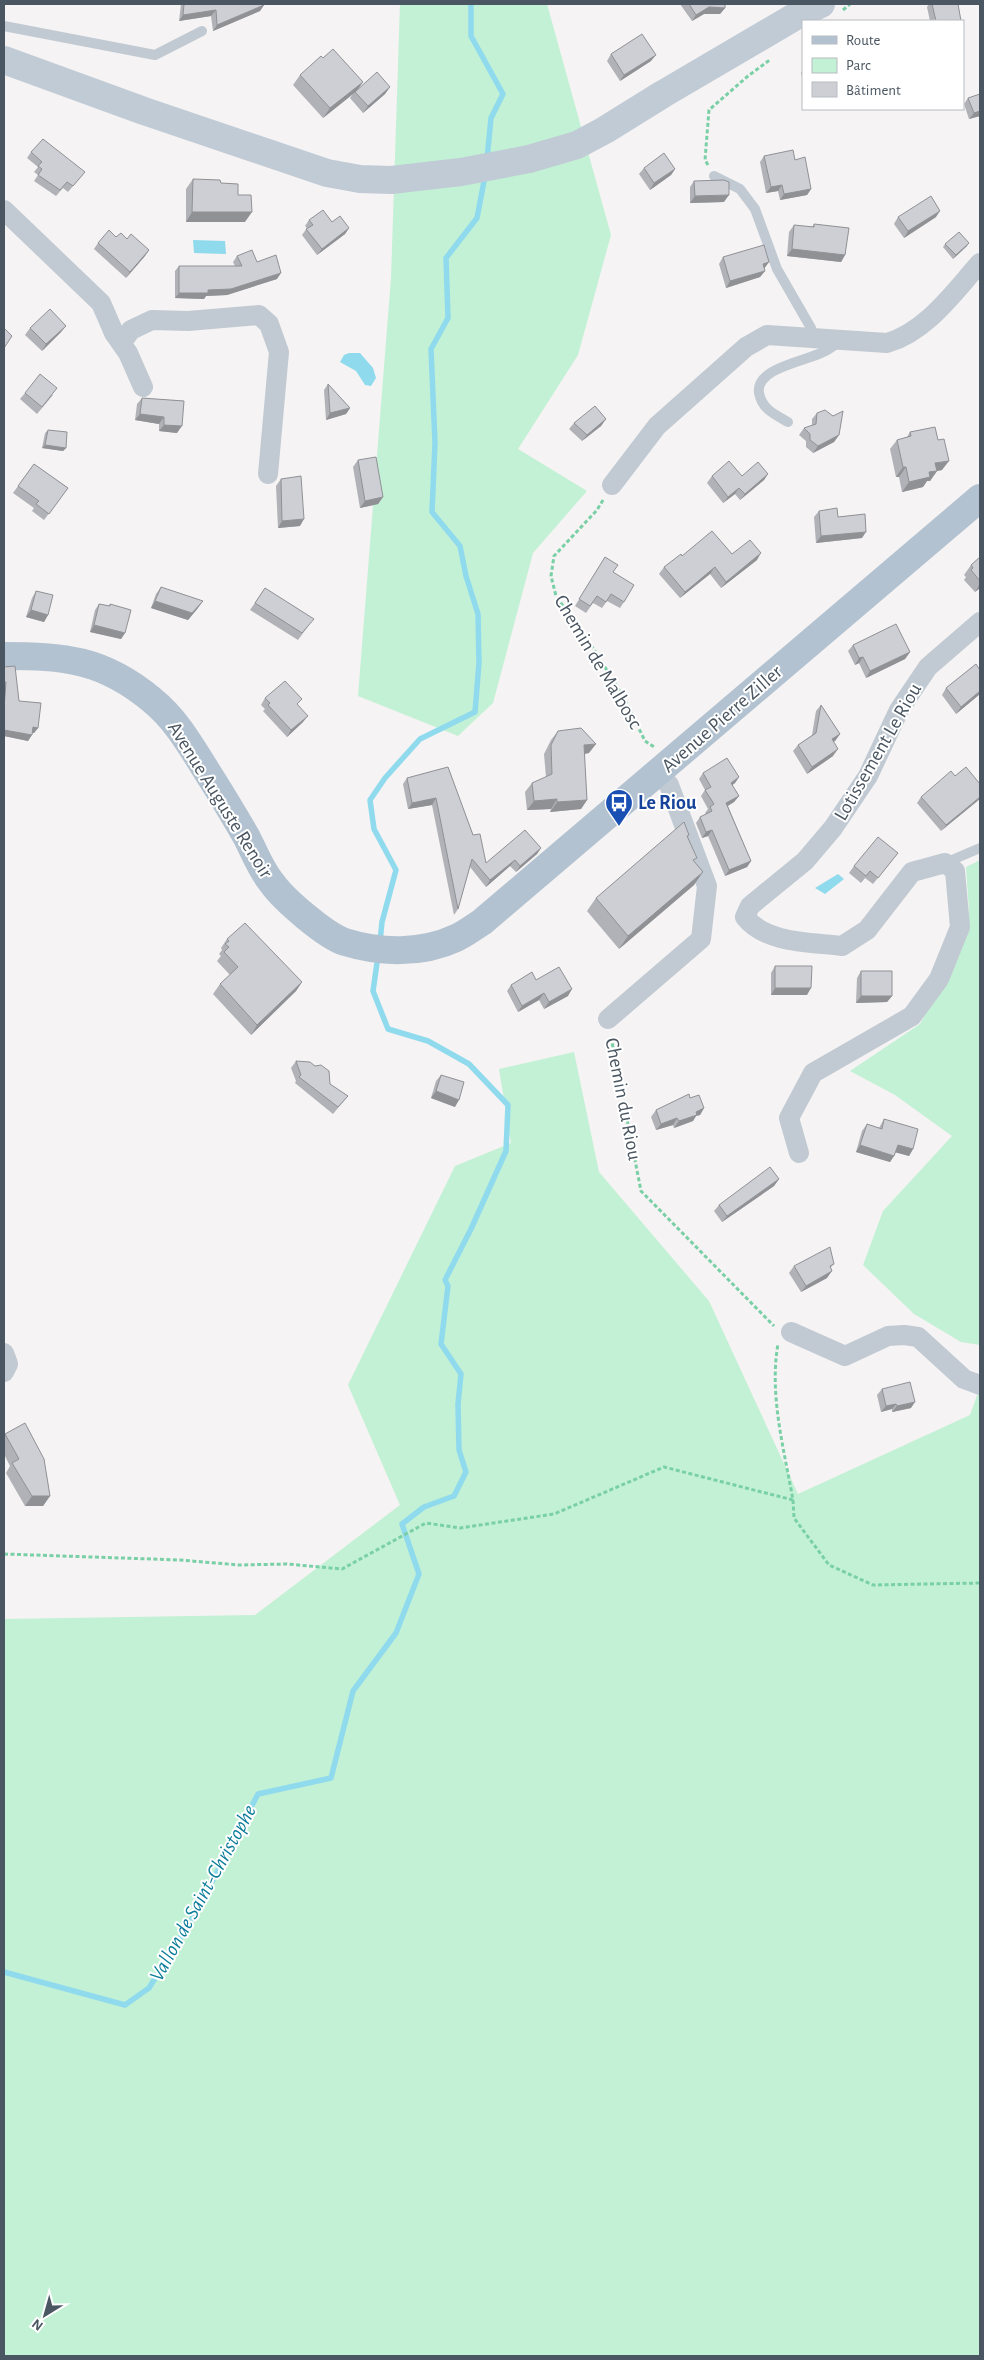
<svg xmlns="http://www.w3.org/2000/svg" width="984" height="2360" font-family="'Alegreya Sans',sans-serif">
<rect width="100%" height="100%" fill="#f5f3f3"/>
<path fill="#c3f1d5" d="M400,4h147l64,231 -33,120 -60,94 69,42 -54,62 -40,150 -35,33 -100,-40 33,-418z
M980,860v485l-19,-3 -47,-28 -51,-49 20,-54 69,-75 -57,-41 -45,-24 70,-47 30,-54 19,-59 -3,-44z
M574,1052l25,120 110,129 89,193 172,-79 10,-28v969h-976v-737l251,-4 145,-110 -52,-120 107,-219 56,-23 -12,-74z"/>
<path fill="#90daee" d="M193,240l32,1 1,13 -32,-1z
M349,353h11l13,15 3,10 -5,8 -6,-1 -9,-14 -16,-9 4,-7z
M838,874l6,5 -19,15 -10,-6z"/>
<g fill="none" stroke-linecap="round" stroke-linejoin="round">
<path stroke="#90daee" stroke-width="5.5" d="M471,4v32l32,58 -12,24 -4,41
M380,942l2,-20 14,-52 -22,-41 -4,-29 15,-22 35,-39 55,-27 4,-49 -1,-49 -12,-38 -6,-30 -28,-34 3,-69 -4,-94 17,-31 -2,-60 31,-40 8,-42
M4,1972l121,33 24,-17 46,-74 63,-120 73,-16 22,-87 43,-58 23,-59 -17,-50 22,-17 30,-11 12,-24 -7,-22 -1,-46 3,-30 -20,-30 7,-58 -3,-6 26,-51 35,-78 2,-46 -39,-41 -41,-23 -40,-12 -15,-38 5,-35"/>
<path stroke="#7ad0a6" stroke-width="3" stroke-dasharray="4 2.5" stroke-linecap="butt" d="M843,10l7,-6
M708,165l-3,-5 4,-50 39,-34 23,-17
M603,500l-6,10 -43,46 -3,20 5,20 39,55 29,47 21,43 9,6
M611,1037l30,154 133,135
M793,1500l1,18 35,47 44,20 107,-2
M4,1554l176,6 59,5 48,-1 55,5 84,-46 34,5 94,-14 110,-47 129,33c-9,-51 -24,-105 -15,-156"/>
<path stroke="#c1cad2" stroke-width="10" d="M4,26l151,29 47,-24
M714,176l26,13 15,20 22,60 34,59 3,11
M788,422c-14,-8 -26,-13 -29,-29 -4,-25 47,-32 64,-41 6,-2 11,-7 16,-10
M945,863l35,-15"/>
<path stroke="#c1cad2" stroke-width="20" d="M4,210l97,93 13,30 14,20 15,34
M122,342l9,-12 21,-10 36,1 71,-6 10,9 10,28 -11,122
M612,485l45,-59 89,-79 21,-12 120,8c39,-11 67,-51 93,-80
M608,1019l93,-80 6,-53 -38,-101 -10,-12
M799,1153l-10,-35 24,-45 99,-57 27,-37 21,-52 -5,-56 -10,-8 -33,9 -45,58 -25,16c-30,-4 -76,-2 -97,-29l5,-11 55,-45 28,-33 35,-52 31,-66 29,-43 52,-45
M791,1332l54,24 43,-20 16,-1 14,2 46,42 16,6
M4,1353l4,11 -4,8"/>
<path stroke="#c1cbd6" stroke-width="28" d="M4,60l140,51 183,62 33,6 31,1 70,-8 68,-13 48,-14 28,-15 58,-36 133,-78 25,-12"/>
<path stroke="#b3c2d1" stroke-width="28" d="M4,656c60,0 99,3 148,44 26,21 41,50 59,78 12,19 24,39 35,58 8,15 15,34 26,47 12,17 54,53 73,59 35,11 77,12 111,-4 9,-4 18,-11 26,-16l498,-424"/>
</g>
<path fill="#b0b2b7" d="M181,4h52l31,1 -4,6 -47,20 -2,-15 -32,5z
M680,4h45v4l-5,6h-16l-12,7z
M929,4h29l3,17h-31l-3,-14z
M611,54l40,7 -31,20 -13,-20z
M803,70v10l-2,-7z
M300,75l63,7 -5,7 32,-2 -5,7 -22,19 -13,-15 3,-4 -30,24 -30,-33z
M968,98l12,18 -11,3 -5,-15z
M31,152l54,20 -17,20 -5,-4 -7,8 -22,-15 4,-6 -4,-3 4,-5 -11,-9z
M764,156l31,4 16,29 -4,6 -27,5 -2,-9 -12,2 -6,-31z
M644,168l31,1 -4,6 -21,15 -11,-16z
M193,179l28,4 17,12 7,27h-59v-33z
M694,181l30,21 -34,1v-16z
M898,217h38l-32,21 -10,-14z
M309,220l40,8 -4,6 -28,21 -15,-20 5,-7 -2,-2z
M814,224l31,31 -4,7 -54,-6 2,-24 5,-7 18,2z
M116,237l11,2 22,11 -4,6 -19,22 -32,-29 4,-6z
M945,244l22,2 -14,13 -10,-12z
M237,256l20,6 20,17 -50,16 -21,1 -2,3 -29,-1v-27l4,-5h56l-2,-4z
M723,257l42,14 -5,6 -34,11 -7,-24z
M66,326l-5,6 -19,19 -17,-16 5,-7z
M328,384l22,24 -4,6 -20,6 -2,-30z
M25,393l28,2 -16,19 -17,-15z
M142,398l42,3 -7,32 -18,-2v-7l-24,-4 2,-16z
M817,413l22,22 -5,7 -21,11 -7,-6v-6l-7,-6 5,-7 8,-3v-6z
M606,419l-5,7 -19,15 -13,-12 5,-6z
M48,430l18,18 -3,3 -21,-3 3,-15z
M910,432l32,38 -5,1 -7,10h-3l-4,6 -21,5 -3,-15h-3l-6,-28 7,-9 10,-3z
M358,460l25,37 -5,7 -18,4 -7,-41z
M34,464l34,24 -24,32 -12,-9 2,-3 -21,-15z
M768,474l-4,6 -24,20 -5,-6 -12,9 -16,-20 5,-7h30z
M281,479l19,47 -22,2 -2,-42z
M819,511l43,27 -46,5 -2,-26z
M732,554l25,6 -36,28 -11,-14 -30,24 -21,-24 5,-7 18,-11z
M605,557l8,15 11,30 -4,6 -13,-7 -5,7 -9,-5 -7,10 -11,-7z
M980,557v31l-5,4 -11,-12 2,-3 -2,-2 7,-10z
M161,587l37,21 -10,12 -37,-12 5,-14z
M265,588l44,37 -11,15 -48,-30z
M36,591l12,24 -4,7 -18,-5 6,-19z
M99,604l10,2 1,-2 15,29 -4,6 -31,-7 5,-22z
M853,645l57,7 -5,7 -39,19 -7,-15 -4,2 -7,-14z
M4,667l15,34 19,27 -4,5h-2l-4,8 -24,-5z
M946,688l34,6 -24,20 -14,-19z
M265,698l38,24 -16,15 -24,-26 2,-2 -4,-4z
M821,705l19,29 -5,7 -2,1v14l-26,18 -14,-23 5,-6 14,-10 4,-24z
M558,731l31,22 -5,1 3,46 -6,9 -31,3 1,-3 -24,1 -2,-18 7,-9 14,-6 -2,-23 7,-14z
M448,767l25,68 13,28 55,-15 -4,6 -21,18 -6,-6 -24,21 -16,-20 -12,42 -4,6 -22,-110 -24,4 -5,-25 4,-6z
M703,773l36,4 -4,6 -3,2 7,11 -5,6 -6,4 23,55 -4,6 -22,9 -17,-40 -6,2 -6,-15 4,-6 6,-3 -1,-1 3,-4 -7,-13 4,-6 -6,-11z
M955,776l25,8 -39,47 -24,-28 4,-6z
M689,835l-1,2 6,25v23l-75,64 -32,-38 9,-13z
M898,853l-25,31 -8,-6 -4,5 -12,-10 5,-7z
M227,939l75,43 -6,9 -45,44 -38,-41 7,-10 10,-9 -13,-14 4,-5 -2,-2 3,-4 -1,-2z
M775,966l32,29h-36v-22z
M861,971l31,25 -5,6 -31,1 1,-25z
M536,980l32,16 -24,13 -5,-9 -21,12 -11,-21 4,-6z
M296,1061l19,5 15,18 18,12 -15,18 -38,-31 1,-2 -5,-13z
M441,1075l14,32 -24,-9 5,-17z
M690,1098l14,10 -4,7 -4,1 -3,5 -19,7 -1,-3 -17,5 -5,-13 5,-7z
M884,1119l29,30 -4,7 -13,-4 -6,10 -34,-10 6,-21 5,-7 12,4z
M779,1179l-5,7 -52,36 -8,-11 5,-6z
M834,1264l-4,4 -3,10 -26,14 -12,-19 5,-7z
M882,1389l29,19 -19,4v-3l-11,3 -4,-17z
M5,1434l45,62 -7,10h-18l-19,-33 4,-7 -6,-12v-19z"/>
<path fill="#909195" d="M264,5l-4,6 -47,20 4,-6z
M709,7l16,1 -5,6h-16l-12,7 4,-6z
M216,10l-5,6 -32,5 4,-6z
M656,55l-5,6 -31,20 4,-6z
M363,82l-7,10h-1l-2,2 -30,24 7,-10z
M390,87l-5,7 -22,19 5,-7z
M980,111v5l-11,3 5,-6z
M675,169l-4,6 -21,15 4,-7z
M782,185l-4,6 -12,2 5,-6z
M811,189l-4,6 -27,5 4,-6z
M729,195l-5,7 -34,1 5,-7z
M940,211l-4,6 -32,21 4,-7z
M192,212h60l-7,10h-59z
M349,228l-4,6 -28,21 5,-6z
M969,243l-2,3 -14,13 3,-4z
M792,249l53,6 -4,7 -54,-6z
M149,250l-4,6 -19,22 4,-6z
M769,262l-5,7 -1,-5z
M765,271l-5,6 -34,11 4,-7z
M281,273l-4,6 -50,16 -21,1 -2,3 -29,-1 4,-5 29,-3z
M66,326l-5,6 -19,19 4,-7z
M350,408l-4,6 -20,6 4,-7z
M140,414l24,3 -5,7 -24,-4z
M606,419l-5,7 -19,15 5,-6z
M164,425l18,1 -5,7 -18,-2z
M839,435l-5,7 -21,11 5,-7z
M45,445l21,3 -3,3 -21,-3z
M949,461l-7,9 -5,1 -7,10h-3l-4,6 -21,5 7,-10 26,-19z
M903,467h3l-7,10h-3z
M768,474l-4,6 -24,20 5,-6z
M739,488l-4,6 -12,9 5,-6z
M383,497l-5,7 -18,4 5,-7z
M304,519l-4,7 -22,2 4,-7z
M866,532l-4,6 -46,5 5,-7z
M761,553l-4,7 -36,28 5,-6z
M715,567l-5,7 -30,24 5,-6z
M980,584v4l-5,4z
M155,601h48l-5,7 -10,12 -37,-12z
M31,610l17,5 -4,7 -18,-5z
M94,625l31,8 -4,6 -31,-7z
M910,652l-5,7 -39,19 4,-7z
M863,657l-4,6 -4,2 4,-7z
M980,691v3l-24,20 5,-7z
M308,716l-5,6 -16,15 4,-7z
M33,727l5,1 -4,5h-5z
M4,730l28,5 -4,6 -24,-5z
M840,734l-5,7 -8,5 5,-7z
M596,744l-7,9 -12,2 7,-10z
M838,749l-5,7 -26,18 5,-7z
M739,777l-4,6 -8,6 4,-6z
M739,796l-5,6 -12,7 4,-6z
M980,797v2l-39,32 5,-6z
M436,798l-4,7 -24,4 4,-6z
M557,799l-6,10 -24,1 7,-9z
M587,800l-6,9 -31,3 7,-10z
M712,830l-4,6 -6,2 4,-6z
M541,848l-4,6 -21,18 4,-6z
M515,860l-5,6 -24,21 4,-7z
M751,861l-4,6 -22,9 4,-6z
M703,872l-9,13 -75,64 9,-13z
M302,982l-6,9 -45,44 6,-10z
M775,988h36l-4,7h-36z
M572,989l-4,7 -24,13 5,-7z
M544,993l-5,7 -21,12 4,-6z
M861,996h31l-5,6 -31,1z
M436,1091l23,9 -4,7 -24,-9z
M704,1108l-4,7 -4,1 -3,5 -19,7 5,-7 17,-9z
M677,1118l-4,7 -17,5 5,-6z
M860,1145l34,11 -4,6 -34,-10z
M898,1145l15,4 -4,7 -15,-4z
M779,1179l-5,7 -52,36 5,-6z
M832,1271l-5,7 -26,14 5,-6z
M915,1402l-4,6 -19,4 5,-6z
M896,1404l-4,5 -11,3 5,-6z
M32,1496h18l-7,10h-18z"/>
<path fill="#cdcfd5" stroke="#909195" d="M184,4h79l1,1 -47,20 -1,-15 -33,5z
M689,4h36v4l-16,-1 -13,8z
M932,4h26l3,17h-25z
M642,34l14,21 -32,20 -13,-21z
M333,49l30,33 -33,26 -30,-33 21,-19 2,2z
M377,72l13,15 -22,19 -13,-14z
M980,94v17l-6,2 -6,-15z
M43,139l42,33 -12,14 -6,-4 -7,8 -22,-15 4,-6 -4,-3 4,-4 -11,-10z
M793,150l2,10 10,-3 6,32 -27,5 -2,-9 -11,2 -7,-31z
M664,153l11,16 -21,14 -10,-15z
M193,179l27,1 1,3 17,1v11h13l1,17h-60z
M724,180l5,2v13l-34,1 -1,-15z
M931,196l9,15 -32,20 -10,-14z
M323,210l9,12 8,-6 9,12 -27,21 -16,-20 7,-4 -4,-5z
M814,224l35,4 -4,27 -53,-6 2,-24 20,2z
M109,230l7,7 5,-4 6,6 4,-5 18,16 -19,22 -32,-29z
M959,232l10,11 -13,12 -11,-11z
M764,245l5,17 -6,2 2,7 -35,10 -7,-24z
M252,250l5,12 19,-7 5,18 -50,16 -23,1v3h-29v-27h63l-5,-10z
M50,309l16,17 -20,18 -16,-16z
M4,328l8,8 -8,12z
M40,374l17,14 -15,19 -17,-14z
M328,384l22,24 -20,5z
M142,398l42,3 -2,25 -18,-1v-8l-24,-3z
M595,406l11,13 -19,16 -13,-12z
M825,410l8,6 10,-5 -4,24 -21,11 -8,-6v-6l-6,-6 12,-4 1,-11z
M935,427l3,13 6,-1 5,22 -14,2 2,8 -8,1 1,5 -21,5 -3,-15h-3l-6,-27 14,-4 -1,-4z
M48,430l19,2 -1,16 -21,-3z
M376,457l7,40 -18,4 -7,-41z
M729,461l13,15 16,-14 10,12 -23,20 -6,-6 -11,9 -16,-21z
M34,464l34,24 -19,26 -13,-10 3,-3 -21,-15z
M301,476l3,43 -22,2 -1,-42z
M837,508l1,9 27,-3 1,18 -45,4 -2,-25z
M712,531l20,23 18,-14 11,13 -35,29 -11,-15 -30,25 -21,-25 17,-13 1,2z
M605,557l13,8 -5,7 21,13 -10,17 -13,-8 -5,8 -9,-6 -7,10 -11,-7z
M980,557v24l-9,-11 2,-2 -2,-3z
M161,587l42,14 -11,12 -37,-12z
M265,588l49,31 -12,14 -47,-30z
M36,591l17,4 -5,20 -17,-5z
M99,604l11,2v-2l21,6 -6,23 -31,-8z
M896,624l14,28 -40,19 -7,-14 -4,1 -6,-13z
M976,664l4,6v21l-19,16 -15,-19z
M15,666l4,35 22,2 -3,25 -5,-1 -1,8 -28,-5v-23l2,-25h-2v-15z
M285,681l17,18 -5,5 11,12 -17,14 -23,-25 2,-2 -5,-5z
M821,705l19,29 -8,5 6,10 -26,18 -14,-22 18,-12z
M581,728l15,16 -12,1 3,55 -30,2v-3l-23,2 -2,-18 20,-9 -1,-29 7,-14z
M727,758l12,19 -8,6 8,13 -13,7 25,58 -22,9 -17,-40 -6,2 -6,-15 12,-6 -2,-4 4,-3 -9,-14 6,-3 -8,-14z
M448,767l25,68 7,-1 6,29 39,-33 16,18 -21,18 -5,-6 -25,20 -18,-21 -14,50 -22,-111 -24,5 -5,-25z
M966,767l14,17v13l-34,28 -25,-28 30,-26 4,5z
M684,822l5,13 -2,1 10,22 -4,2 10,12 -75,64 -32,-38z
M878,837l20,16 -20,25 -8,-7 -4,5 -12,-10z
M245,923l57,59 -45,43 -37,-41 18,-17 -14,-15 5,-5 -4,-3 4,-3 -2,-2z
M775,966h37l-1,22h-36z
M559,967l13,22 -23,13 -5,-9 -22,13 -11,-21 21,-13 4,8z
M861,971h31v25h-31z
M296,1061l14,1 5,4 6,-1 8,6 1,13 18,12 -10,11 -39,-30 2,-2z
M441,1075l23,7 -5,18 -23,-9z
M689,1094l1,4 9,-3 5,13 -8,4 1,3 -18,6 -2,-3 -16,6 -5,-14z
M884,1119l34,10 -5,20 -15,-4 -4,11 -34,-11 7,-21 15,5z
M770,1167l9,12 -52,37 -8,-11z
M830,1247l4,17 -4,2 2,5 -26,15 -12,-20z
M910,1382l5,20 -18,4 -1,-2 -10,2 -4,-17z
M25,1423l19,36 6,37h-18l-20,-33 7,-4 -14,-25z"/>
<defs>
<symbol id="bus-pin" viewBox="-11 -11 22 30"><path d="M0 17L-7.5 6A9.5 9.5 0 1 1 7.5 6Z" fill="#1a4fb4" stroke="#fff"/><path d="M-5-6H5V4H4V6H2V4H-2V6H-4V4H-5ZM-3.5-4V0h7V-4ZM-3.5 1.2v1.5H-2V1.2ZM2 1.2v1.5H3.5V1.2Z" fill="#fff"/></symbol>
</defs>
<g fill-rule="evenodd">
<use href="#bus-pin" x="603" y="787" width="32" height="43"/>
</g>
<g text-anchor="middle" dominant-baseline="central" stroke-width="4" stroke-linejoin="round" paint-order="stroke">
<g font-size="20" fill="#4a5661" stroke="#fff">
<text transform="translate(598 662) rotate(59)">Chemin de Malbosc</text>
<text transform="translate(722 719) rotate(-41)">Avenue Pierre Ziller</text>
<text transform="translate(878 752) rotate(-60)">Lotissement Le Riou</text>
<text transform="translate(220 800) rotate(58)">Avenue Auguste Renoir</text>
<text transform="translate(623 1099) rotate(79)">Chemin du Riou</text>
</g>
<g font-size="20" font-weight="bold" fill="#164399" stroke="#fff" text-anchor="start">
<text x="638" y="803">Le Riou</text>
</g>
<g font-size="21" font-style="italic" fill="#0c7c9b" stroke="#fff">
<text transform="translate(203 1893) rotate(-61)">Vallon de Saint-Christophe</text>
</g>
</g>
<rect width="984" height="2360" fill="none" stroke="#4a5661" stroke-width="10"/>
<rect x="802" y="20" width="162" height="90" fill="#ffffff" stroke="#b7bbc0"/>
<rect x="812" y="36" width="25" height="8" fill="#b3c2d1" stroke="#b7bbc0"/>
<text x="846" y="45" font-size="15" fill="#4a5661">Route</text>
<rect x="812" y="58" width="25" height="15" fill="#c3f1d5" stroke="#b7bbc0"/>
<text x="846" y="70" font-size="15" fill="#4a5661">Parc</text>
<rect x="812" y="82" width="25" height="15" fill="#cdcfd5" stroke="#b7bbc0"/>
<text x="846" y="95" font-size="15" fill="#4a5661">Bâtiment</text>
<g transform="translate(45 2315) rotate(217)" stroke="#ffffff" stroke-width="4" paint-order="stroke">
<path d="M0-4L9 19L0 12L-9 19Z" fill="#4a5661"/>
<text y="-8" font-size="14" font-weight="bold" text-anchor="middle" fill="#4a5661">N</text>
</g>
</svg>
